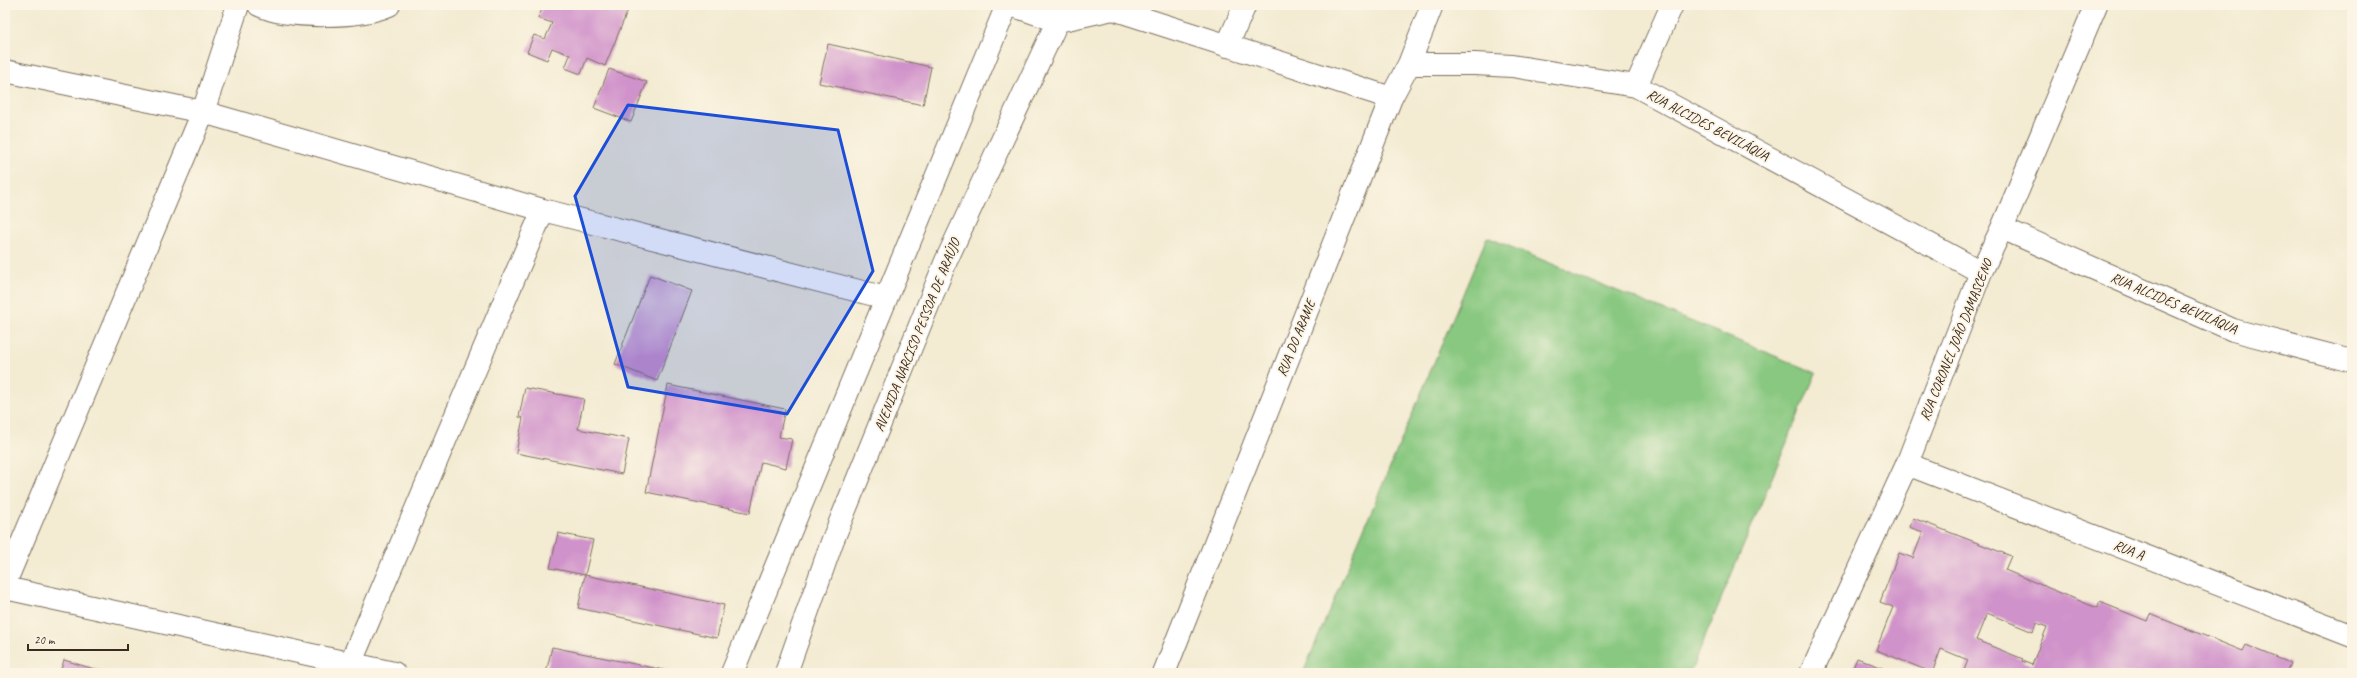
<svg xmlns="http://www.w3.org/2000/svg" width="2357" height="678" font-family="Caveat,sans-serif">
<rect width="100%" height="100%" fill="#fcf5e5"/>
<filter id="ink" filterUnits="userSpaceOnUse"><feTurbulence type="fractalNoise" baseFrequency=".025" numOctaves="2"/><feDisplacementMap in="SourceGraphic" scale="8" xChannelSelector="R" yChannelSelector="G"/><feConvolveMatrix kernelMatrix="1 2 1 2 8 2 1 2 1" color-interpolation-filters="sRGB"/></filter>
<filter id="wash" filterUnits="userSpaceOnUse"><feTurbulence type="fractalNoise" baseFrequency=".012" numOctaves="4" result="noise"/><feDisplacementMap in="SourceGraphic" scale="16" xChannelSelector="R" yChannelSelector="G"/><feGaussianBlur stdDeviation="0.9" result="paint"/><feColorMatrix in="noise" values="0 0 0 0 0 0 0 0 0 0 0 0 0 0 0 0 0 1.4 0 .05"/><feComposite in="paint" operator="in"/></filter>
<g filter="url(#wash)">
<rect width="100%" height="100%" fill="#f3ebd2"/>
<path fill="#88c880" stroke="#62794f" d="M1487,237l329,136 -126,300h-387z"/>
<g id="blocks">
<path fill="#d092ca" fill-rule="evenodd" d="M544,5h86l-25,61 -18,-8 -6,16 -16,-6 5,-13 -18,-7 -5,12 -20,-8 7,-17 11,4 7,-16 -14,-5z
M828,44l103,23 -8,38 -104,-22z
M609,69l38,13 -16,40 -37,-14z
M650,275l42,16 -35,90 -42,-17z
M668,385l117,24 -6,28 13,2 -6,29 -25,-6 -11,51 -104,-21z
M525,388l59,11 -6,30 51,10 -7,35 -106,-21 7,-35 -4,-1z
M1913,518l98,38 -6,14 92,38 3,-6 47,19 3,-7 93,37 3,-6 44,18 -4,10h-323l5,-13 -27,-11 -9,24h-7l1,-3 -50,-20 17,-43 -13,-5 19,-49 14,5 10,-26 -14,-5zM1987,613l46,19 3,-9 11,4 -15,38 -10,-4 1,-2 -47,-19z
M558,533l35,7 -8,35 -35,-7z
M585,575l139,30 -7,33 -139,-30z
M552,647l121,25v1h-127z
M1857,658l38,15h-44z
M64,660l37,11 -1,2h-40z"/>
</g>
</g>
<g filter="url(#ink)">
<use href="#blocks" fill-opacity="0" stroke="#7b6e5d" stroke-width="1"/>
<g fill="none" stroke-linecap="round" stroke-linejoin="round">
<defs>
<path id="street" d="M259,5c28,14 101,13 130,0
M1011,5l47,16 55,-12
M1109,5l4,4 278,89
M1227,46l18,-41
M1409,64h66l37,2 124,20 345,186
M5,71l198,41 340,98 343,88
M1636,86l36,-81
M2002,228l231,102 119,31
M1907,464l445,172
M5,583l198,-471 35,-107
M5,588l389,85
M351,662l192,-452
M732,673l275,-668
M786,673l46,-131 114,-281 119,-256
M1164,673l227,-575 18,-34 23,-59
M1811,673l96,-209 74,-192 21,-44 94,-223"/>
</defs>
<use href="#street" stroke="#7b6e5d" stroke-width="24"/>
<use href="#street" stroke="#fff" stroke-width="22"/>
</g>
</g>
<path fill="#1d4ed8" fill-opacity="0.2" stroke="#1d4ed8" stroke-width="3" stroke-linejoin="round" d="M628,105l210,25 35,141 -86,143 -159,-27 -53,-191z"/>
<g text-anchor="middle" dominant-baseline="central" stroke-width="4" stroke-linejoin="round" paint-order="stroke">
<g font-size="14" fill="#3b2a1e" stroke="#fcf5e5">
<text transform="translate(1708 125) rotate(28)">RUA ALCIDES BEVILÁQUA</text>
<text transform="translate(2174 303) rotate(23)">RUA ALCIDES BEVILÁQUA</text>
<text transform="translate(917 335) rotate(-68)">AVENIDA NARCISO PESSOA DE ARAÚJO</text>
<text transform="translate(1296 338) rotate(-68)">RUA DO ARAME</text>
<text transform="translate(1956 340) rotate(-68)">RUA CORONEL JOÃO DAMASCENO</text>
<text transform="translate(2129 550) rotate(21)">RUA A</text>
</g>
</g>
<rect width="2357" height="678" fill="none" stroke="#fcf5e5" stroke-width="20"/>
<path d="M28 644v6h100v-6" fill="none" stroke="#3b2a1e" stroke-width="2"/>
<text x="34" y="644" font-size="12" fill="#3b2a1e" stroke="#fcf5e5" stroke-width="3" paint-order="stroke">20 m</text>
</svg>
